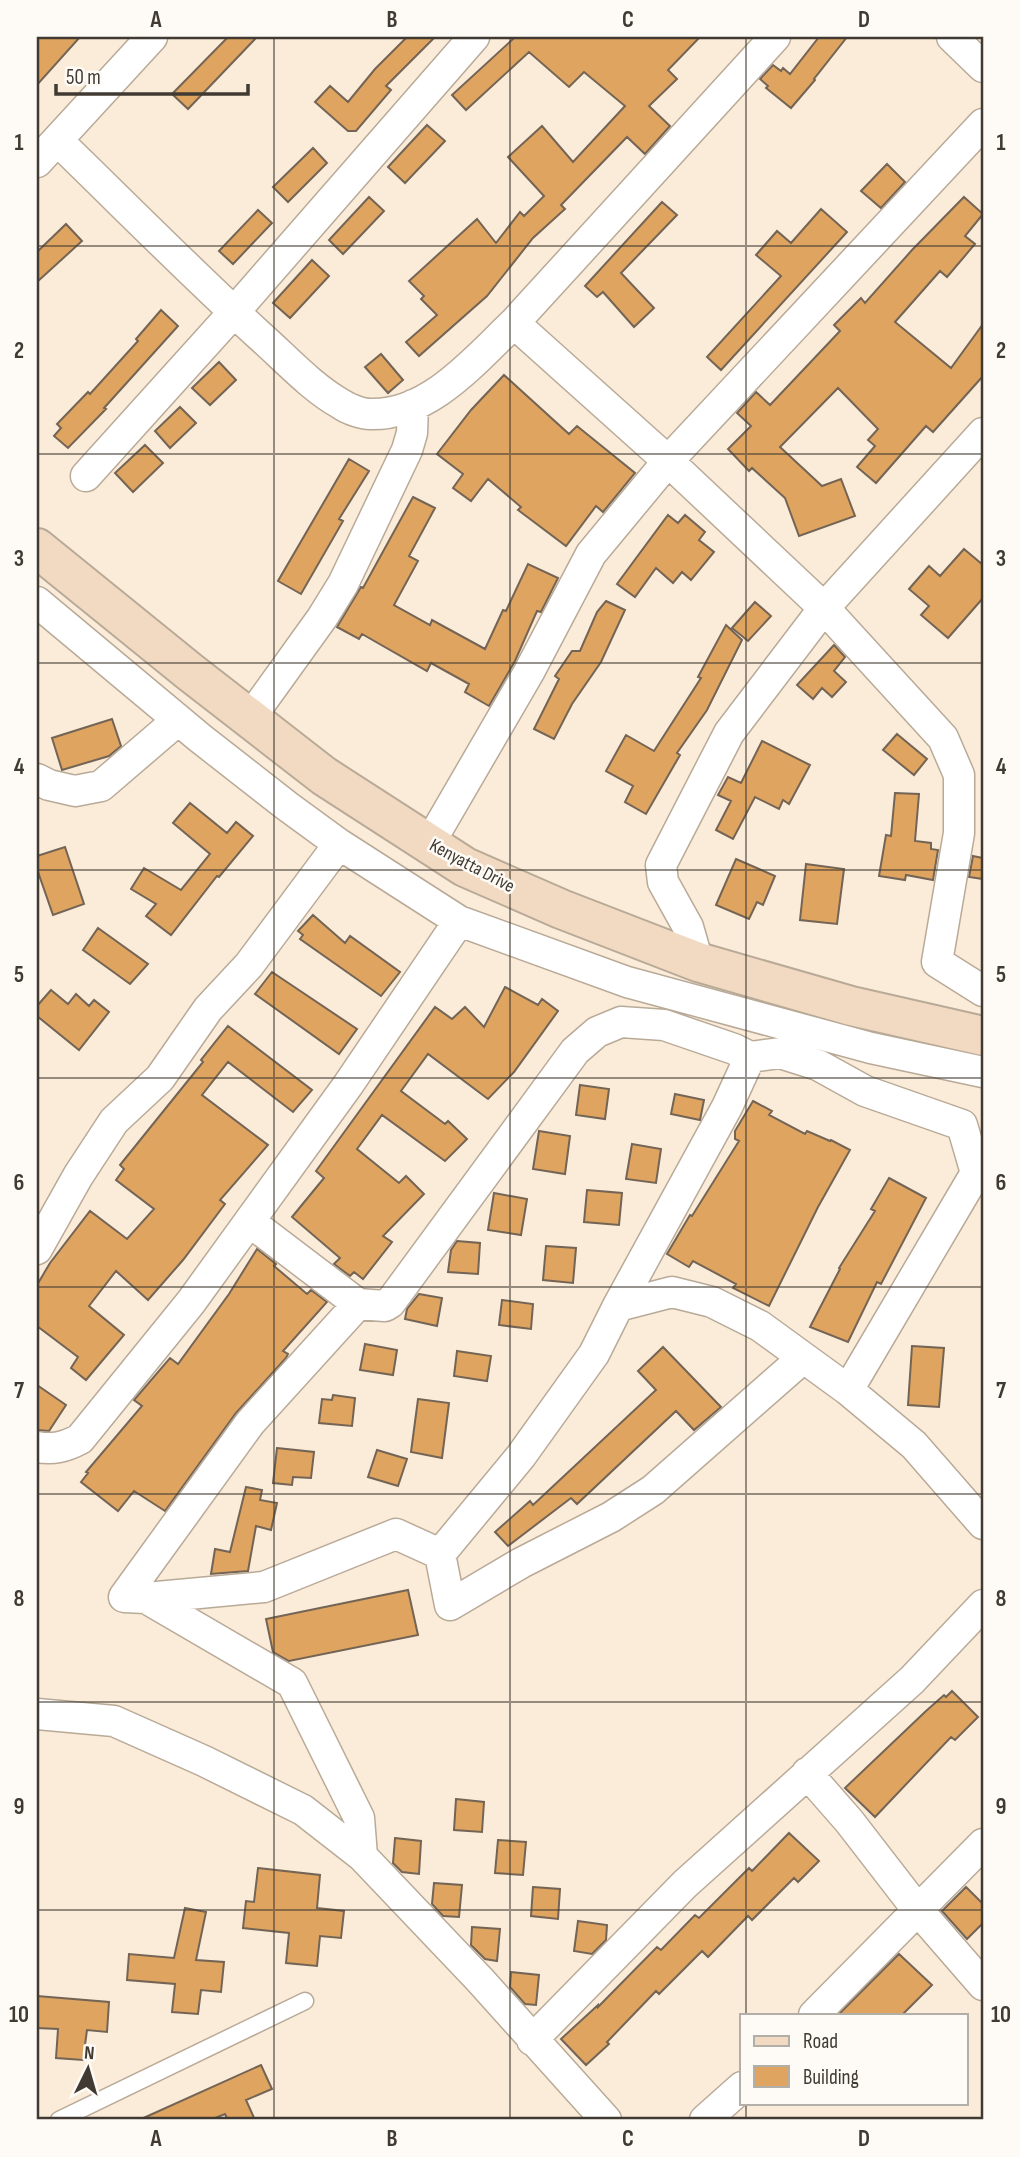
<svg xmlns="http://www.w3.org/2000/svg" width="1020" height="2157" font-family="'Sofia Sans Condensed',sans-serif">
<rect width="100%" height="100%" fill="#fbecd9"/>
<path fill="#dfa45f" stroke="#736455" stroke-width="2" d="M37,37h43l-43,48z
M228,37h29l-69,72 -16,-15z
M407,37h28l-49,49 5,4 -35,41h-8l-33,-29 15,-16 18,16 27,-33z
M511,37h189l-32,33 9,9 -28,27 21,20 -25,28 -18,-17 -66,68 4,4 -32,29 -46,58 -68,60 -13,-14 31,-27 -16,-16 3,-3 -15,-15 68,-62 19,24 24,-31 4,4 20,-20 -36,-39 34,-31 31,36 52,-56 -41,-34 -15,15 -40,-35 -63,58 -14,-15 61,-56z
M819,37h28l-33,42 1,1 -24,28 -25,-20 2,-2 -8,-7 13,-14 8,6 2,-3 7,6z
M427,125l18,16 -40,42 -17,-16z
M313,148l14,15 -39,39 -15,-15z
M887,164l18,18 -24,26 -20,-17z
M369,197l15,14 -41,43 -14,-14z
M964,197l19,17 -18,22 10,8 -28,33 -7,-6 -45,51 56,46 32,-44v52l-50,56 -7,-6 -50,57 -19,-16 18,-21 -7,-6 10,-11 -40,-41 -58,59 42,39 19,-7 14,37 -56,20 -14,-38 -33,-30 -3,3 -21,-22 23,-23 -14,-13 19,-21 14,13 70,-74 -6,-6 27,-27 4,5 47,-53z
M662,202l15,13 -56,58 33,35 -20,19 -31,-35 -6,5 -12,-11z
M821,209l26,23 -126,138 -14,-13 74,-81 -25,-21 21,-24 14,12z
M258,210l14,13 -39,41 -14,-13z
M66,224l16,17 -45,41v-30z
M312,260l17,16 -39,42 -17,-15z
M161,310l17,16 -74,82 2,1 -38,39 -14,-12 7,-8 -4,-4 31,-32 2,2 48,-53 -2,-2z
M381,354l22,26 -15,13 -23,-26z
M219,362l17,18 -26,25 -18,-17z
M504,375l65,59 8,-8 58,47 -32,39 -7,-6 -30,40 -48,-36 3,-3 -33,-28 -17,22 -18,-13 10,-14 -26,-20 34,-44z
M180,407l16,16 -26,25 -15,-17z
M145,445l18,18 -30,29 -18,-19z
M349,459l20,12 -30,48 4,2 -42,73 -23,-13z
M413,497l22,11 -26,48 9,5 -24,44 36,20 2,-5 53,29 18,-39 3,1 22,-47 30,14 -17,34 -4,-1 -22,50 -26,45 -24,-14 4,-8 -38,-21 -4,8 -65,-37 -3,5 -22,-12 24,-40 2,1z
M668,515l10,8 7,-8 20,17 -6,8 15,12 -23,28 -9,-8 -9,11 -17,-15 -21,29 -18,-13z
M964,549l19,16v33l-35,40 -27,-23 8,-9 -20,-17 20,-23 11,10z
M606,601l19,9 -24,52 -29,42 -18,35 -20,-10 25,-50 -4,-3 17,-25h8l17,-39z
M755,602l16,14 -23,25 -16,-13z
M726,625l16,15 -35,70 -30,43 3,2 -34,59 -21,-12 8,-16 -27,-15 20,-36 28,16 47,-73 -3,-1z
M834,645l11,12 -11,14 12,11 -14,15 -10,-9 -9,11 -16,-14z
M112,719l9,27 -12,10 -47,14 -10,-32z
M897,734l30,25 -13,16 -31,-25z
M762,741l48,24 -21,39 -6,-4 -4,9 -24,-12 -22,42 -17,-9 15,-29 -13,-6 10,-18 13,6z
M895,793l24,1 -4,47 16,2v6l7,1 -5,30 -27,-5 -1,5 -26,-4 7,-41 5,1z
M190,803l37,30 9,-11 17,14 -34,41 -2,-1 -46,59 -25,-19 10,-12 -25,-15 13,-21 37,22 29,-36 -37,-31z
M65,847l19,57 -31,11 -16,-46v-13z
M973,856l10,2v21l-14,-2z
M736,859l39,17 -12,29 -6,-3 -8,17 -33,-14z
M806,864l38,5 -7,55 -37,-4z
M313,915l32,28 5,-7 50,36 -19,24 -81,-57 3,-4 -5,-4z
M98,928l50,36 -18,20 -47,-34z
M272,972l85,57 -18,25 -84,-60z
M505,987l33,18 4,-6 16,12 -44,61 -26,27 -60,-45 -27,37 44,33 3,-3 19,18 -22,22 -63,-46 -25,34 42,34 7,-7 18,18 -41,42 9,6 -29,37 -9,-7 -4,4 -16,-12 6,-6 -48,-41 32,-39 -8,-7 119,-164 17,12 13,-12 19,20z
M51,990l17,14 8,-10 13,12 5,-6 15,12 -30,38 -42,-34v-10z
M228,1026l84,64 -19,22 -65,-50 -26,33 66,50 -48,55 5,4 -42,56 -35,40 -32,-29 -27,35 35,29 -38,45 -15,-12 7,-11 -41,-31v-41l13,-22 40,-52 37,28 27,-30 -38,-29 8,-11 -4,-4 83,-103 -2,-2z
M580,1085l29,4 -4,30 -29,-4z
M675,1094l29,6 -4,20 -29,-6z
M753,1101l19,10 -3,4 36,19 2,-3 23,10 1,-1 19,10 -32,57 -49,99 -36,-18 3,-4 -43,-23 -4,6 -22,-13 23,-39 2,1 47,-75 -4,-2v-8z
M539,1131l31,5 -5,38 -32,-5z
M632,1144l29,5 -5,34 -30,-4z
M889,1178l37,20 -45,86 -4,-2 -29,60 -38,-15 30,-58 -1,-1 36,-57 -4,-2z
M587,1190l35,3 -3,32 -35,-3z
M494,1193l33,6 -6,36 -33,-5z
M457,1241l23,2 -2,31 -30,-2 3,-22z
M546,1246l30,2 -3,35 -30,-3z
M257,1249l19,15 -2,2 33,28 4,-4 16,12 -44,49 5,3 -2,4 -50,55 -71,98 -31,-20 -16,20 -37,-29 7,-9 -2,-1 56,-66 -8,-6 36,-42 8,6 51,-70z
M419,1294l23,4 -5,28 -32,-7 2,-10z
M502,1300l31,4 -2,25 -32,-4z
M365,1344l32,6 -4,25 -33,-5z
M912,1346l32,2 -5,59 -31,-2z
M663,1347l58,60 -27,23 -18,-19 -99,93 -6,-6 -63,48 -13,-14 35,-31 3,4 123,-115 -18,-19z
M457,1351l34,5 -4,25 -33,-5z
M37,1385l29,20 -17,26 -12,-1z
M333,1395l22,3 -3,28 -33,-3 3,-24 10,1z
M418,1399l31,4 -7,55 -31,-6z
M277,1448l37,4 -3,26 -18,-1 -1,8 -19,-2z
M377,1450l30,9 -9,27 -30,-9z
M246,1487l16,3 -2,10 17,3 -6,27 -15,-4 -8,45 -37,3 4,-25 15,3z
M408,1590l10,45 -129,26 -16,-9 -7,-33z
M952,1691l26,26 -23,23 -4,-3 -76,80 -30,-29 81,-77 18,-16 2,2z
M456,1799l28,3 -2,30 -28,-2z
M789,1833l30,28 -21,21 -4,-4 -42,42 -4,-4 -40,41 -6,-6 -43,43 -3,-3 -49,51 2,2 -23,21 -25,-26 37,-34v2l59,-60 4,3 34,-35 4,3 50,-50 3,3z
M395,1838l26,3 -2,33 -17,-2 -9,-9z
M498,1840l28,2 -3,33 -28,-2z
M258,1868l62,7 -3,33 27,3 -3,27 -21,-2 -3,30 -31,-3 3,-30 -46,-5 3,-27 8,1z
M434,1883l28,2 -3,32 -16,-1 -11,-12z
M533,1887l27,2 -2,30 -27,-3z
M966,1887l17,17v19l-16,16 -25,-28z
M185,1908l21,4 -10,48 28,2 -3,30 -20,-2 -3,24 -26,-2 3,-28 -48,-4 2,-26 45,4z
M578,1921l29,4 -1,15 -14,14 -18,-3z
M472,1927l28,2 -3,32 -12,-2 -14,-14z
M899,1954l33,31 -30,30h-64z
M511,1972l28,3 -3,30 -11,-1 -15,-17z
M37,1996l72,6 -2,30 -20,-2 -4,30 -27,-2 2,-29 -21,-1z
M261,2065l11,24 -26,11 9,20h-27l-3,-6 -15,6h-71z"/>
<g fill="none" stroke-linecap="round" stroke-linejoin="round">
<defs>
<path id="service" d="M59,2120l246,-119"/>
<path id="minor" d="M952,37l31,30
M58,141c67,65 133,132 202,195 26,23 51,51 81,68 7,5 21,10 29,10 59,2 105,-54 144,-91l261,-286
M37,162l115,-125
M514,323l154,138 156,147 119,130 16,37v58l-22,129 46,29
M86,476l148,-164 240,-275
M37,602l163,136 87,68 52,38 120,77 168,61 244,66 112,24
M250,718l72,-100 21,-34 64,-134 5,-17 1,-28
M37,779l12,6 26,6 26,-5 77,-66
M429,844l100,-172 62,-118 77,-93 315,-337
M698,962l-10,-35 -25,-45 -2,-17 68,-132 95,-125 159,-175
M250,1222l108,82 27,2 5,-3 185,-252 22,-19 24,-10 43,3 70,24 16,8 30,-4 38,12 47,26 97,34 14,48
M37,1249l41,-73 36,-55 46,-43 48,-69 41,-44 90,-121
M358,1304l-108,119 -126,174 22,1 118,-11 132,-53 44,20
M618,1306l109,-199 23,-50
M848,1390l135,-229
M37,1447c16,3 28,0 43,-8l111,-137 157,-217 111,-164
M440,1554l81,-98 73,-102 24,-48 54,-14 40,10 48,24 88,64 66,55 69,79
M440,1554l10,51 71,-42 90,-46 42,-27 150,-132
M146,1598l146,85 67,135 3,38 118,124 126,140
M37,1714l77,7 90,40 99,49 59,46
M807,1773l42,48 68,88 66,76
M814,2015l169,-171
M532,2040l153,-156 227,-204 71,-75
M705,2120l37,-33"/>
<path id="secondary" d="M37,548l153,124 134,104 141,91 96,42 137,53 153,44 132,30"/>
</defs>
<use href="#service" stroke="#b9aa98" stroke-width="19"/>
<use href="#minor" stroke="#b9aa98" stroke-width="33"/>
<use href="#secondary" stroke="#b9aa98" stroke-width="42"/>
<use href="#service" stroke="#fff" stroke-width="16"/>
<use href="#minor" stroke="#fff" stroke-width="30"/>
<use href="#secondary" stroke="#f2dac2" stroke-width="38"/>
</g>
<path fill="none" stroke="#403a32" stroke-width="2" stroke-opacity="0.55" d="M274,37v2083M510,37v2083M746,37v1978M37,246h946M37,454h946M37,663h946M37,870h946M37,1078h946M37,1287h946M37,1494h946M37,1702h946M37,1910h946M746,2103v17"/>
<g text-anchor="middle" dominant-baseline="central" stroke-width="5" stroke-linejoin="round" paint-order="stroke">
<g font-size="19" fill="#403a32" stroke="#fefbf7">
<text transform="translate(472 866) rotate(28)">Kenyatta Drive</text>
</g>
</g>
<rect width="1020" height="2157" fill="none" stroke="#fefbf7" stroke-width="77"/>
<rect x="740" y="2014" width="228" height="91" fill="#fefbf7" stroke="#b2aea8" stroke-width="2"/>
<rect x="754" y="2036" width="35" height="10" fill="#f2dac2" stroke="#b2aea8" stroke-width="2"/>
<text x="803" y="2048" font-size="21" fill="#403a32">Road</text>
<rect x="754" y="2066" width="35" height="21" fill="#dfa45f" stroke="#b2aea8" stroke-width="2"/>
<text x="803" y="2084" font-size="21" fill="#403a32">Building</text>
<g transform="translate(88 2069) rotate(5)" stroke="#fefbf7" stroke-width="5" paint-order="stroke">
<path d="M0-5L12 26L0 18L-12 26Z" fill="#403a32"/>
<text y="-10" font-size="19" font-weight="bold" text-anchor="middle" fill="#403a32">N</text>
</g>
<path d="M56 84v10h192v-10" fill="none" stroke="#403a32" stroke-width="3.5"/>
<text x="66" y="84" font-size="21" fill="#403a32" stroke="#fefbf7" stroke-width="5" paint-order="stroke">50 m</text>
<rect x="38" y="38" width="944" height="2080" fill="none" stroke="#403a32" stroke-width="2.5"/>
<g font-size="23" text-anchor="middle" font-weight="bold" fill="#403a32">
<text x="156" y="27">A</text>
<text x="392" y="27">B</text>
<text x="628" y="27">C</text>
<text x="864" y="27">D</text>
<text x="19" y="150">1</text>
<text x="1001" y="150">1</text>
<text x="19" y="358">2</text>
<text x="1001" y="358">2</text>
<text x="19" y="566">3</text>
<text x="1001" y="566">3</text>
<text x="19" y="774">4</text>
<text x="1001" y="774">4</text>
<text x="19" y="982">5</text>
<text x="1001" y="982">5</text>
<text x="19" y="1190">6</text>
<text x="1001" y="1190">6</text>
<text x="19" y="1398">7</text>
<text x="1001" y="1398">7</text>
<text x="19" y="1606">8</text>
<text x="1001" y="1606">8</text>
<text x="19" y="1814">9</text>
<text x="1001" y="1814">9</text>
<text x="19" y="2022">10</text>
<text x="1001" y="2022">10</text>
<text x="156" y="2146">A</text>
<text x="392" y="2146">B</text>
<text x="628" y="2146">C</text>
<text x="864" y="2146">D</text>
</g>
</svg>
